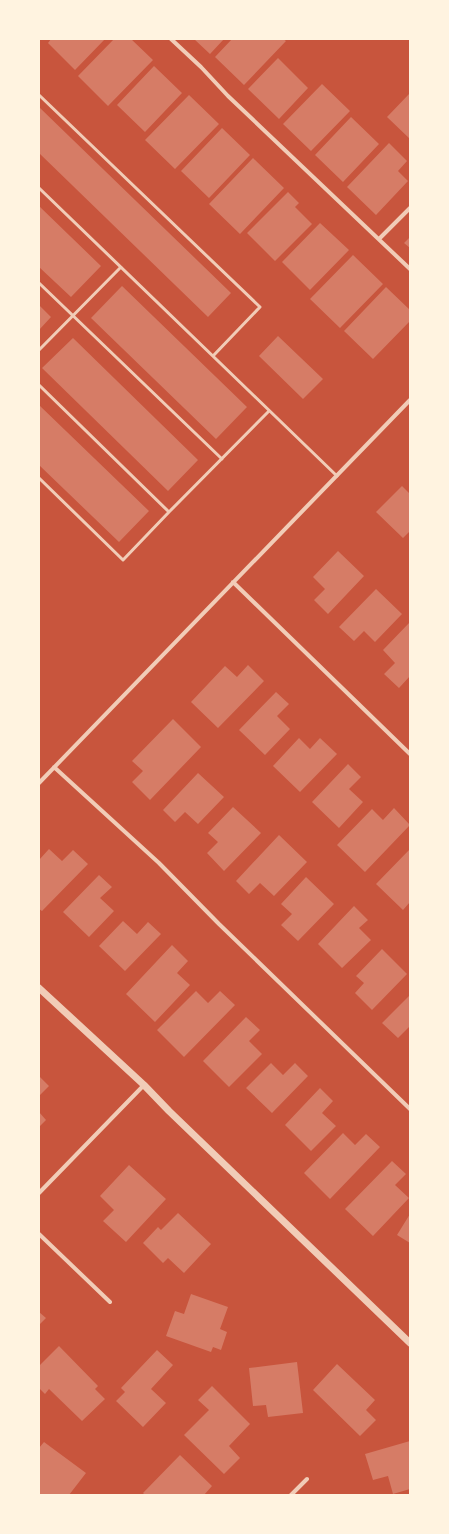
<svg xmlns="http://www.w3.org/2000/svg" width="449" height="1534" font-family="'Nunito Sans',sans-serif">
<rect width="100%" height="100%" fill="#c8553d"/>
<path fill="#d67c66" d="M51,39h54l-30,31 -27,-27z
M114,39h17l22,21 -45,46 -30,-30z
M194,39h30l-14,15z
M232,39h51l3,2 -42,44 -29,-28z
M278,58l30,30 -29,31 -31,-30z
M154,66l28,27 -37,39 -28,-27z
M322,84l28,27 -39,40 -28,-27z
M410,93v46l-23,-22z
M189,95l30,29 -44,45 -30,-29z
M39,107l192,186 -23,24 -169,-164z
M351,117l28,27 -36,38 -28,-27z
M222,128l28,27 -41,43 -28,-27z
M389,143l18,18 -9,10 10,10 -32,34 -29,-28z
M253,158l31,30 -44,46 -31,-30z
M288,192l11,11 -4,4 17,17 -37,37 -28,-28z
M39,206l62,60 -30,31 -32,-30z
M320,223l29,27 -39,40 -28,-28z
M410,237v11l-6,-5z
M353,255l30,29 -43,44 -30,-29z
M122,286l125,121 -31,32 -125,-121z
M386,287l24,23v11l-37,38 -29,-28z
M39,305l12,12 -12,13z
M278,336l45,43 -20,20 -44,-43z
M73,338l125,122 -30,31 -126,-123z
M39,405l110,106 -30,31 -80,-77z
M402,486l8,8v37l-7,7 -27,-26z
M338,551l26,25 -36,38 -14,-14 11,-11 -12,-12z
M376,589l26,25 -27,28 -11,-11 -10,10 -15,-14z
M410,622v54l-11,12 -15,-14 11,-11 -12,-13z
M248,665l16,16 -46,47 -27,-26 34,-36 12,11z
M276,692l13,12 -12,12 13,13 -25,26 -26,-25z
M173,719l28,28 -51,53 -18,-18 11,-11 -11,-10z
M299,738l11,11 10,-11 17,16 -37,38 -27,-26z
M348,764l13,13 -12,12 14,13 -24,26 -27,-26z
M198,773l26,24 -26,27 -13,-12 -10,10 -12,-12z
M233,807l28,26 -37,38 -17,-18 11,-11 -10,-9z
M394,808l16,17 -45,47 -28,-27 35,-36 11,11z
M279,835l28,27 -33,34 -14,-13 -11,11 -13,-13z
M49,849l13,12 11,-11 15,14 -46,47 -3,-2v-49z
M410,849v53l-7,8 -27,-26z
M99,875l13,12 -12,11 14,13 -25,26 -26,-25z
M306,877l28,27 -36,37 -17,-16 11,-11 -11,-10z
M354,906l14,14 -9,8 12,12 -29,28 -24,-24z
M123,921l14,13 11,-12 13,12 -36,37 -26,-25z
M172,945l16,16 -11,12 13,12 -35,37 -29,-28z
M382,949l25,25 -35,36 -17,-17 9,-10 -8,-7z
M196,991l12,12 12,-12 15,14 -51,52 -27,-27z
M410,995v31l-12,12 -16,-15z
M246,1017l14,13 -11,11 13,13 -33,33 -26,-26z
M271,1063l12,12 12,-12 13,13 -36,37 -26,-25z
M39,1076l10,10 -10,10z
M320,1088l13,13 -11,12 14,13 -25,25 -26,-26z
M39,1112l7,8 -7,7z
M343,1133l12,12 11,-11 14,13 -50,52 -26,-26z
M392,1161l14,13 -11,11 14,13 -36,38 -28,-27z
M129,1165l37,34 -40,43 -23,-21 11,-11 -14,-14z
M178,1213l33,31 -27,29 -16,-15 -5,5 -20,-20 15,-16 3,3z
M410,1214v29l-13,-8z
M191,1294l37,13 -8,22 7,3 -6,18 -8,-3 -2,5 -45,-16 9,-25 9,3z
M39,1312l7,6 -7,7z
M59,1346l39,40 -3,3 10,10 -23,22 -33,-32 -4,5 -6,-6v-22z
M157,1350l16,15 -22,24 15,14 -23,24 -27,-26 9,-9 -4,-4z
M297,1362l6,51 -35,4 -2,-12 -13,1 -4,-38z
M337,1364l38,36 -9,10 10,10 -16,16 -47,-46z
M212,1386l38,38 -21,22 11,12 -16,16 -40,-39 25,-25 -11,-10z
M410,1441v48l-17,5 -5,-18 -15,4 -8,-26z
M44,1442l42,31 -17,22h-30v-47z
M180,1455l32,31 -8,9h-59l-2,-2z"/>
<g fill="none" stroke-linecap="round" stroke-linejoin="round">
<path stroke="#f1ccb7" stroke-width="3" d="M39,95l221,212 -47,49
M39,188l298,288
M39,283l183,176
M39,350l82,-83
M39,385l130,127 100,-101
M39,478l84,82 46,-48"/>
<path stroke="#f1ccb7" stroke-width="4" d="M171,39l30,28 27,29 182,173
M379,239l31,-31
M233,582l177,172
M54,767l105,96 60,61 191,185
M39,783l371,-383
M39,1193l105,-108
M39,1234l71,68
M291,1495l16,-16"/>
<path stroke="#f1ccb7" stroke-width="7" d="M39,988l105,97 25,26 241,232"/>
</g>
<rect width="449" height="1534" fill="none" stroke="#fff3e0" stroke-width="80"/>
</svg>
